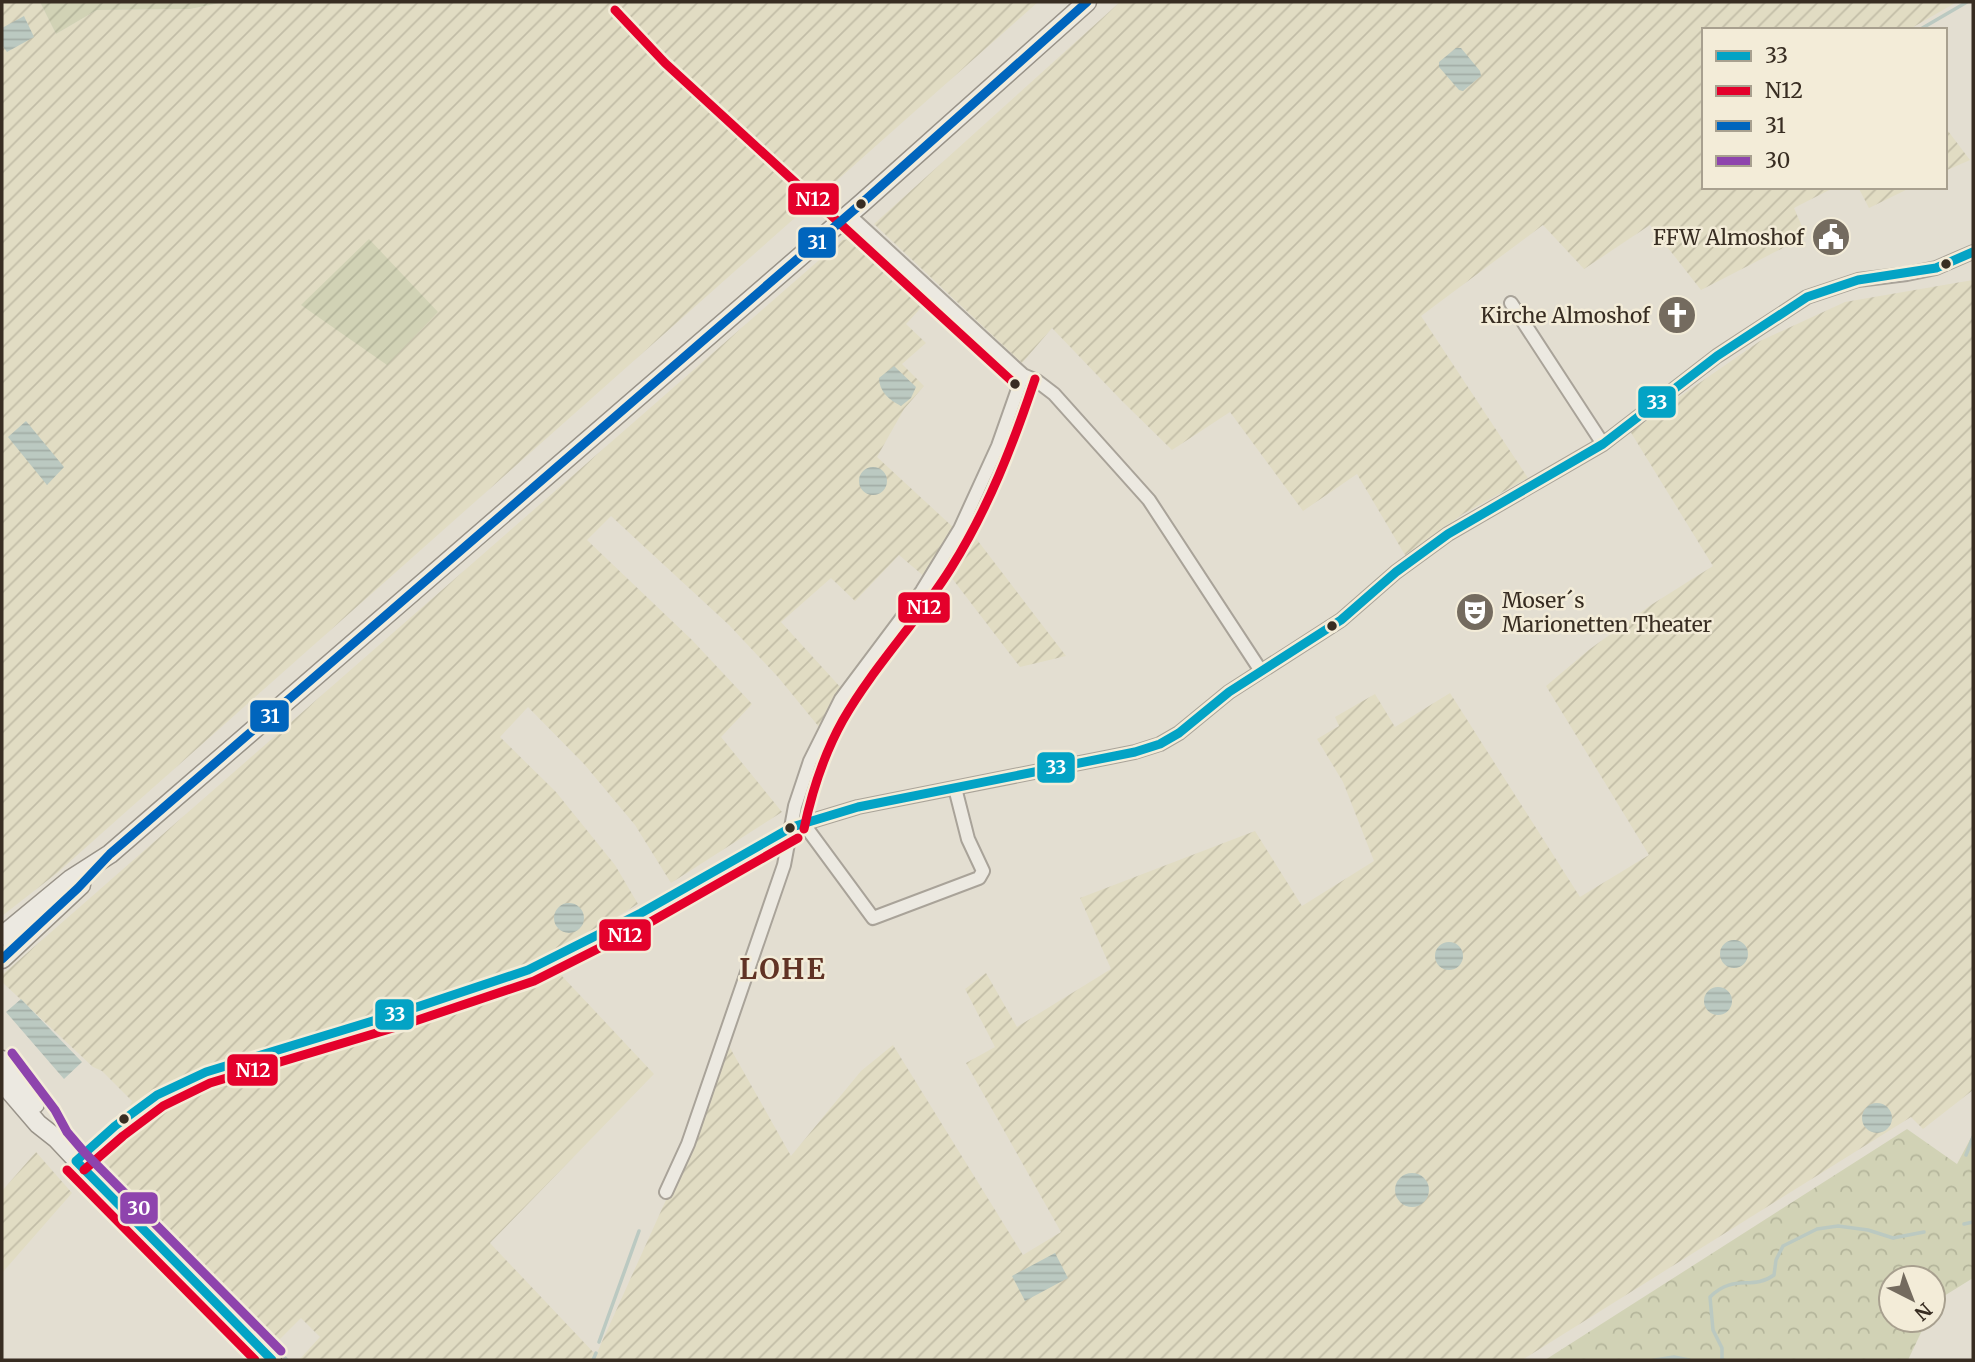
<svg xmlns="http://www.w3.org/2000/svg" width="1975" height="1362" font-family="Merriweather,serif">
<defs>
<pattern id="farmland-furrows" width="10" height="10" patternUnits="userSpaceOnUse" patternTransform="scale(1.75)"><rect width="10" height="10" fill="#e1dcc3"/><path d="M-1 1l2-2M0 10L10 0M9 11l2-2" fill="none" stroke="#c2bda7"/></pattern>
<pattern id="park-crowns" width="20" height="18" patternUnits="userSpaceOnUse" patternTransform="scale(1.75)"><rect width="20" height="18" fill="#d1d2b5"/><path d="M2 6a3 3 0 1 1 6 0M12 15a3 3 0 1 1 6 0" fill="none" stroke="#b4b59b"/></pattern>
<pattern id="garden-furrows" width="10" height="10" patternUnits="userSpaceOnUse" patternTransform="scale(1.75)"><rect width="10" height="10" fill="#d1d2b5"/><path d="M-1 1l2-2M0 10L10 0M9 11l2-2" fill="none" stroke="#b4b59b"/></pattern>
<pattern id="water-rules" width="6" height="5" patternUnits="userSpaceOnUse" patternTransform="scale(1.75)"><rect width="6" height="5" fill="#bbc9c1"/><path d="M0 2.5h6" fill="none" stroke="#a2ada6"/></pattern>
</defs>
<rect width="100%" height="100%" fill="#e3ded1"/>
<path fill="url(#farmland-furrows)" d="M2,2h38l16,32 41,-24 93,-1 35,-7h813l-981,871 -55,43z
M1120,2h837l-49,28h-204v157h131l-41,21 12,28 -105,54 -51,-65 -66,44 -41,-44 -122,91 107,162 -65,36 -58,41 -48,-81 -54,37 -73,-99 -58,38 -50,-49 -70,-73 -30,35 -148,-139z
M1945,127l25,33 -25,11z
M1858,187h54l-43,21z
M865,238l65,60 -24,26 20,19 -24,21 22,22 -20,23 -27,48 77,71h14l98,128 -46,11 -82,-107 -12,18 -27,-23 -44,46 -24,-23 -50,44 61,67 -23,38 -41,-50 -49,-52 -118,-109 -24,24 105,100 60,64 -31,33 61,75 -111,71 -36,-58 -51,-61 -56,-57 -28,30 56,55 59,73 23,39 -92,55 108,115 -164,169 106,112 93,-206 40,-103 62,110 70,-85 32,-26 130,210 38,-23 -95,-169 29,-16 -30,-58 21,-16 31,54 94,-58 -31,-71 175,-67 47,75 72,-45 -31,-79 -26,-43 22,-13 -4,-9 40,-23 20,33 55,-34 130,204 69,-42 -103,-169 44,-37 61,-44 62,-39 -83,-135 130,-90 85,-39 128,-22v810l-50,39 -12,-12 -389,243h-1223l21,-23 -19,-19 -22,22 -184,-187 22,-21 15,-31 -30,-30 -9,-4 -91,-85v-7l840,-735z
M36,1152l36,41 -70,80v-82z"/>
<path fill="url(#park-crowns)" d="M1907,1129l50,35 16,-30v144l-37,23 -3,6v-29h-42v42h36l-19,40h-363z"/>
<path fill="url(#garden-furrows)" d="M40,2h185l-35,7 -93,1 -41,24z
M369,239l69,73 -51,53 -86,-60z"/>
<path fill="url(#water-rules)" d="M24,16l10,21 -27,15 -5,-7v-17z
M1456,48h5l19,23 1,5 -18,15 -4,-1 -20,-23v-5z
M894,366l22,21 -5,11 -10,8c-12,-6 -22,-15 -22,-28z
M26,421l38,46 -17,18 -39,-48z
M859 481a14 14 0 1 1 28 0a14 14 0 1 1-28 0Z
M554 918a15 15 0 1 1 30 0a15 15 0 1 1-30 0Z
M1720 954a14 14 0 1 1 28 0a14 14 0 1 1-28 0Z
M1435 956a14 14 0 1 1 28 0a14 14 0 1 1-28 0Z
M1704 1001a14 14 0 1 1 28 0a14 14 0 1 1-28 0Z
M21,999l61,63 -18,17 -58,-67z
M1862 1118a15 15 0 1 1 30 0a15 15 0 1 1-30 0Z
M1395 1190a17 17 0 1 1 34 0a17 17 0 1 1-34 0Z
M1055,1253l13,25 -43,23 -13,-25z"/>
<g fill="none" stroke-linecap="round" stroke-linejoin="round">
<path stroke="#bbc9c1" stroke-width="3.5" d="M1919,30l48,-28
M1966,1155l7,-18
M92,1162l41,40
M138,1207l149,153
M1964,1224l9,-2
M599,1342l40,-111
M593,1360l3,-7
M1655,1360l19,-3 15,3
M1722,1360v-12l-9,-18 -3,-33c24,-24 42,-6 64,-22l2,-15 7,-14 34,-17 21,-3 30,4 25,8 31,-6"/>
<defs>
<path id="street" d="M849,215l174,160 14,6 17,13 95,106 112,171
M1511,303l92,141
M803,823l70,95 106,-40 4,-7 -15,-32 -13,-51
M792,827l66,-20 277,-55 25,-8 19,-11 50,-41 112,-72 55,-48 52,-38 155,-90 114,-88 90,-59 51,-17 49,-6 29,-6 37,-16
M666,1192l22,-48 96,-279 11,-59 15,-45 31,-62 81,-108 38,-62 38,-83 25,-71"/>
<path id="secondary" d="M2,936l69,-57 39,-25 67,-58 685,-593 225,-201
M2,959l79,-74
M2,1060l33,44
M2,1082l36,42 19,15 60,64 155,157"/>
</defs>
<use href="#street" stroke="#a9a399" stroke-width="16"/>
<use href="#secondary" stroke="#999389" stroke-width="21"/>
<use href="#street" stroke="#ece9e1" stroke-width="12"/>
<use href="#secondary" stroke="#ece9e1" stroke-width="18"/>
<defs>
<path id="bus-1" d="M76,1161l39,-35 42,-31 49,-23 193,-59 129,-43 113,-57 151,-86 66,-20 277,-55 25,-8 19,-11 50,-41 112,-72 55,-48 52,-38 155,-90 114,-88 90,-59 51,-17 78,-12 37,-16
M76,1161l196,199"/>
<path id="bus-2" d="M615,10l50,53 350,321
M804,829c8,-38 20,-75 39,-109 31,-54 75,-99 108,-152 37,-59 62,-123 84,-189
M67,1170l188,190
M84,1170l39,-34 40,-30 47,-23 193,-58 131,-44 113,-57 151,-86"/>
<path id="bus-3" d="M2,959l76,-71 32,-34 752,-651 225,-201"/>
<path id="bus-4" d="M12,1053l43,57 12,22 18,21 196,198"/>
</defs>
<use href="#bus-1" stroke="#f3ecd8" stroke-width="14"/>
<use href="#bus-2" stroke="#f3ecd8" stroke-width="14"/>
<use href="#bus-3" stroke="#f3ecd8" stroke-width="14"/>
<use href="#bus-4" stroke="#f3ecd8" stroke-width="14"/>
<use href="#bus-1" stroke="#03a3c5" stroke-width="9"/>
<use href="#bus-2" stroke="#e4002b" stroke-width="9"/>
<use href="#bus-3" stroke="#0065bd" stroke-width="9"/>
<use href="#bus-4" stroke="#8e44ad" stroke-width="9"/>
</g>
<defs>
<symbol id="civic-disc" viewBox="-11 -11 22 22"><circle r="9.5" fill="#746b5f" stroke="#f3ecd8"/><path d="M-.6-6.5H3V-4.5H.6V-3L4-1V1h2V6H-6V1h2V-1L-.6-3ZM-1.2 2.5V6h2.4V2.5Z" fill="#fff"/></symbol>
<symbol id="church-disc" viewBox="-11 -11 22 22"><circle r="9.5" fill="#746b5f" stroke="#f3ecd8"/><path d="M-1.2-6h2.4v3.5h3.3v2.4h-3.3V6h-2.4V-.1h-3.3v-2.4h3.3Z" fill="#fff"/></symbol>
<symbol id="theatre-disc" viewBox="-11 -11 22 22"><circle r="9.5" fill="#746b5f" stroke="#f3ecd8"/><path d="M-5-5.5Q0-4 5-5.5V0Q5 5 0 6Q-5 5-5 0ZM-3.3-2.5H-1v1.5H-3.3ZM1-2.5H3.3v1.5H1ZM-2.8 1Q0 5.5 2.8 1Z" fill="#fff"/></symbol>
</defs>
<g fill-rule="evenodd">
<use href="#civic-disc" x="1809" y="215" width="44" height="44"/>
<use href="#church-disc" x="1655" y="293" width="44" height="44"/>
<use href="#theatre-disc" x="1453" y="590" width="44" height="44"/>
</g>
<g fill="#382d22" stroke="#f3ecd8" stroke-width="2.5">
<circle cx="861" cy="204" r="6"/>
<circle cx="1946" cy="264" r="6"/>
<circle cx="1015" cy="384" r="6"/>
<circle cx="1332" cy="626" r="6"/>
<circle cx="790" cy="828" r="6"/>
<circle cx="124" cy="1119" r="6"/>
</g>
<g text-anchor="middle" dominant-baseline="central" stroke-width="5" stroke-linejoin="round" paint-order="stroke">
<g font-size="21" fill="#382d22" stroke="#f3ecd8" text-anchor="end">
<text x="1804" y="237">FFW Almoshof</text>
<text x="1650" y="315">Kirche Almoshof</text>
<text x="1502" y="600" text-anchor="start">Moser´s<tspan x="1502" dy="24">Marionetten Theater</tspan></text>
</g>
<g font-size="28" font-weight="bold" letter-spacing="2" fill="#613325" stroke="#f3ecd8">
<text x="783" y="969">LOHE</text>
</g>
</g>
<g stroke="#f3ecd8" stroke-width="2.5">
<rect x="787" y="182" width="53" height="34" rx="7" fill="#e4002b"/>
<rect x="797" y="226" width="40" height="33" rx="7" fill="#0065bd"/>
<rect x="1637" y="385" width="40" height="34" rx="7" fill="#03a3c5"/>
<rect x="897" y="591" width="54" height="33" rx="7" fill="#e4002b"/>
<rect x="249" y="699" width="41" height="34" rx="7" fill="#0065bd"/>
<rect x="1036" y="751" width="40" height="33" rx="7" fill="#03a3c5"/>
<rect x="598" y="918" width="54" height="34" rx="7" fill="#e4002b"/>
<rect x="374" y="998" width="41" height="33" rx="7" fill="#03a3c5"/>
<rect x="226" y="1053" width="53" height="34" rx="7" fill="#e4002b"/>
<rect x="119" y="1191" width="40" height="34" rx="7" fill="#8e44ad"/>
</g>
<g font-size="19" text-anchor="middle" font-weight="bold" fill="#fff">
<text x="813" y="206">N12</text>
<text x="817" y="249">31</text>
<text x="1657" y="409">33</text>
<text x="924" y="614">N12</text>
<text x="270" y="723">31</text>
<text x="1056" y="774">33</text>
<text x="625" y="942">N12</text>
<text x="395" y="1021">33</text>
<text x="253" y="1077">N12</text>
<text x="139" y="1215">30</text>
</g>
<rect width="1975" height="1362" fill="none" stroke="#382d22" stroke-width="7"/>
<rect x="1702" y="28" width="245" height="161" fill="#f3ecd8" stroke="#a8a08f" stroke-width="2"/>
<rect x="1716" y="51" width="35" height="10" fill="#03a3c5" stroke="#a8a08f" stroke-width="2"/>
<text x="1765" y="63" font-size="21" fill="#382d22">33</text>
<rect x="1716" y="86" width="35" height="10" fill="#e4002b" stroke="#a8a08f" stroke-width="2"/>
<text x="1765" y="98" font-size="21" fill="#382d22">N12</text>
<rect x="1716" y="121" width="35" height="10" fill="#0065bd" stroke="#a8a08f" stroke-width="2"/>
<text x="1765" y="133" font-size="21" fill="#382d22">31</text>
<rect x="1716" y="156" width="35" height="10" fill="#8e44ad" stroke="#a8a08f" stroke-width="2"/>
<text x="1765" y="168" font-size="21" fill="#382d22">30</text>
<g transform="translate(1912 1299) rotate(138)"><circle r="33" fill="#f3ecd8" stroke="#a8a08f" stroke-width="2"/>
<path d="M0-5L12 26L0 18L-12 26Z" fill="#746b5f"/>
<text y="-10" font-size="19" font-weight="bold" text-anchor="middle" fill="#382d22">N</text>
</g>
</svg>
